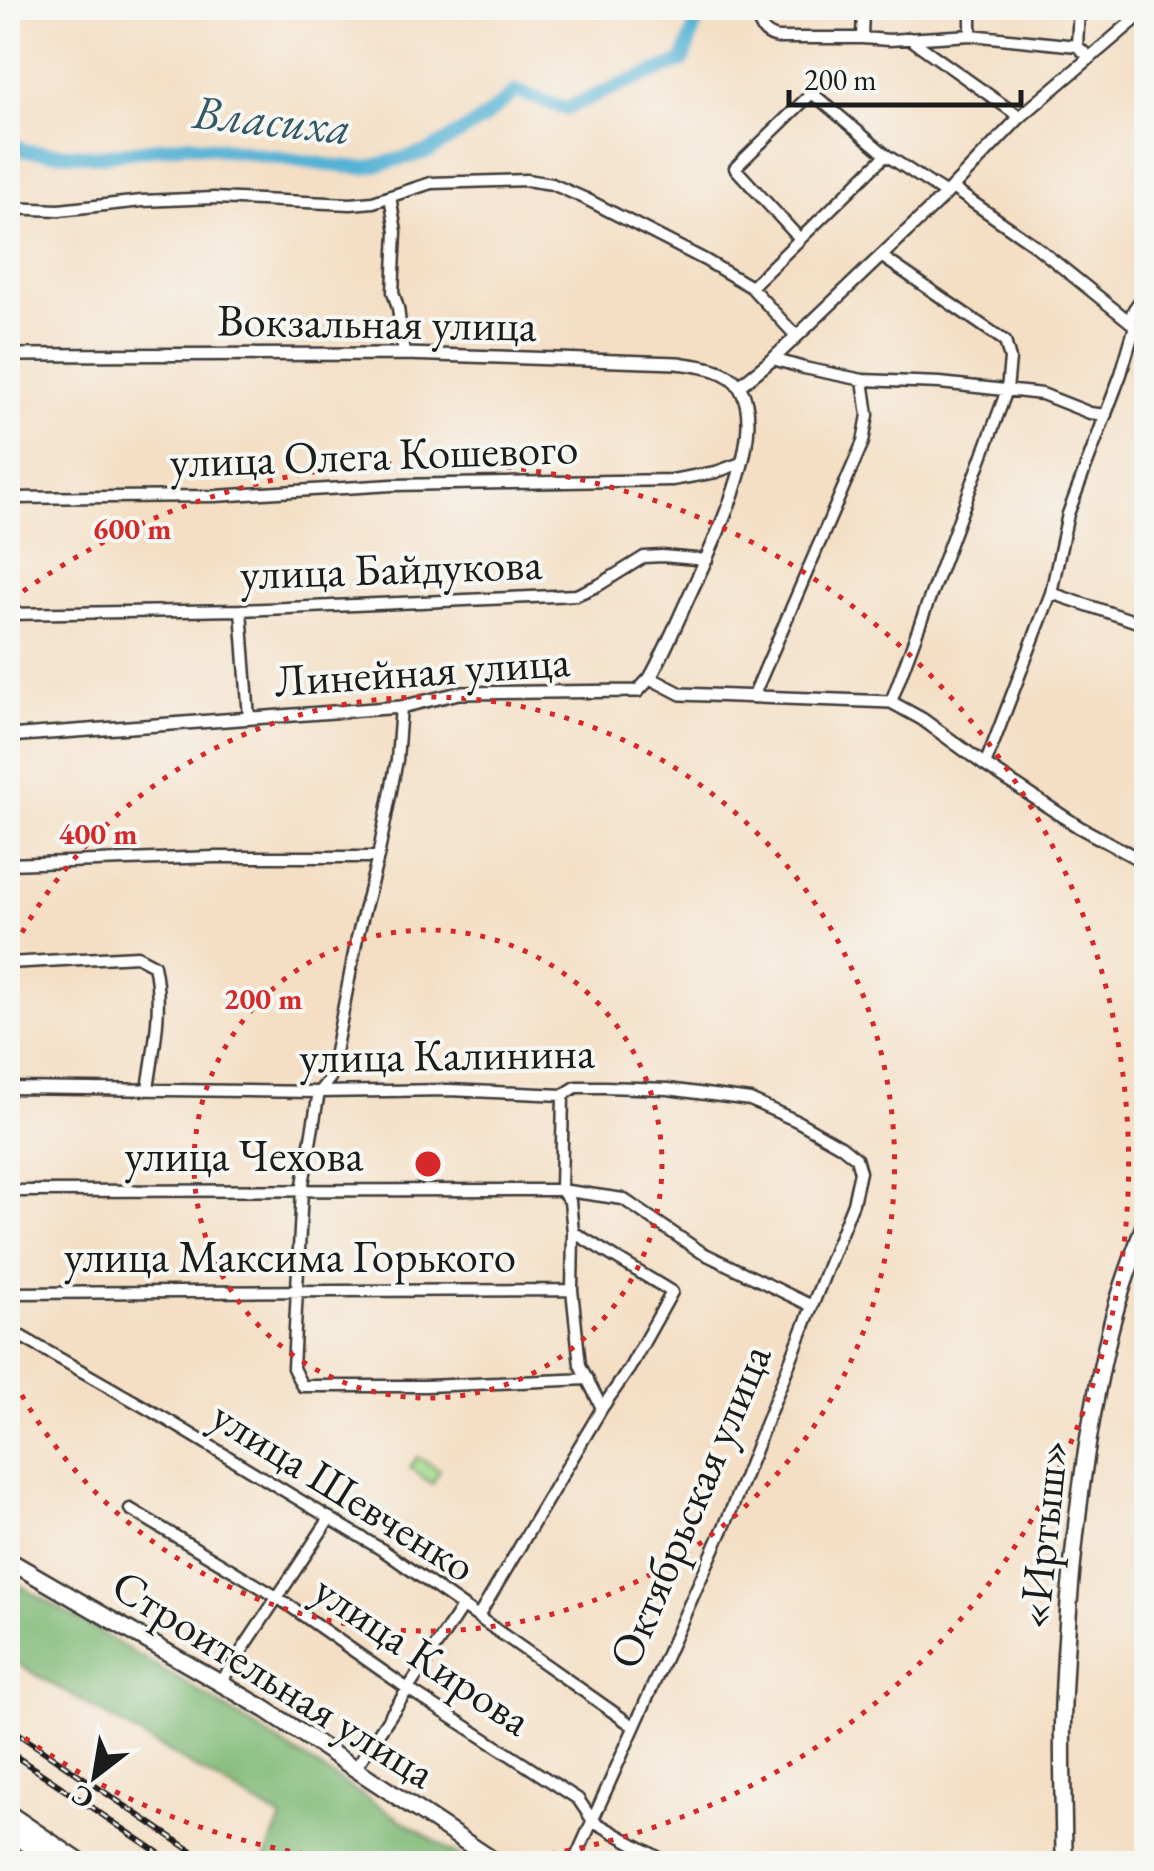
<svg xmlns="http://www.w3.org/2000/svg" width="1154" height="1871" font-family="'EB Garamond',serif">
<rect width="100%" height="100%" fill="#f6f6f2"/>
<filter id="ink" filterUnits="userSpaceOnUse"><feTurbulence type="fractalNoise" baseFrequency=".01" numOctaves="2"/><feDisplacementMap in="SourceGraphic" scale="20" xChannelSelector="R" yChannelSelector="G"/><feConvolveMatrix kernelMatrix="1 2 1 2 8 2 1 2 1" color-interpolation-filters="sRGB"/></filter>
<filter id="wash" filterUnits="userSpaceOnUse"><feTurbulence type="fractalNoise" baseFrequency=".0048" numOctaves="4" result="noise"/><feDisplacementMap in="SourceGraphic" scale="40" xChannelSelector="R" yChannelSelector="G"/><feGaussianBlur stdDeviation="2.25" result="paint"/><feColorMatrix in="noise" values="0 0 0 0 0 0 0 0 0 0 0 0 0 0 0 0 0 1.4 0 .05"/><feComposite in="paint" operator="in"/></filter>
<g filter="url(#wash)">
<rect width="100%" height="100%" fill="#f4dfc5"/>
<path fill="#a2da8c" stroke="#5f7b54" stroke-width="2.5" d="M417,1457l23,13 -8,14 -22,-16z"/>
<path fill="#81ba78" stroke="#4e6b4a" stroke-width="2.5" d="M8,1578l182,108 279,177h-206l19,-44 -274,-161z"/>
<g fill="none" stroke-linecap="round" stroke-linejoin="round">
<path stroke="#56b2d4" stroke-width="14" d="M8,141l18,10 72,5 91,-12 139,21 37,3 63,-16 55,-33 33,-28 50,18c38,-19 78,-32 117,-48l18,-53"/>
</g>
</g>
<g filter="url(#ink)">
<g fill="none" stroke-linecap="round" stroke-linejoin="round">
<defs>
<path id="minor" d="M757,8c0,15 5,27 21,30h84l27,2 82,-5 106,11 12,11
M971,35v-27
M862,38l1,-30
M909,38l111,79
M1077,46l2,-38
M952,188l81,56 102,82 -14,48 -53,140 -17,79 -66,172
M390,196l6,36 -3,60 5,16 6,46
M8,208l51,2 83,-9 72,-3 137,6 22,-2 58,-19 95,-3 26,4 32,14 121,62 46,27 45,49
M799,238l-64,-70 77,-75 74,62
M881,256l124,85 5,18 -3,31 -116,312
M751,287l135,-132 60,39
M1129,321l5,-12 12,-17
M773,359l31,9 59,12 77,3 102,11 48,19 16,2
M8,498l207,-2 177,-11 280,-5 44,-8 25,-9
M1051,593l95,32
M241,610l8,108
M8,614l233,-4 335,-15 23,-10 45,-28 18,-1 45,4
M753,697l110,-255 5,-27 -5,-35
M401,707l-4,53 -19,97 -21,81 -27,140 -11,14 -17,98 -9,178 9,18h124l162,-7
M8,864l207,-7h163
M8,963l129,-7 17,9c9,41 0,83 -6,124
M8,1088l311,4 130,-2 114,5 13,-8h28l64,2 82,11 47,21 44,25 15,12 4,14 -7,31 -125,315 -155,346
M563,1095l-2,95 9,11 3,31
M8,1191l553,-1 62,9 78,53 111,54
M8,1293c188,-2 376,-2 564,-3
M8,1329l161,92 215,130 249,175
M130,1509l147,88 131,92 170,110 15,22 77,43
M478,1617l124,-209 -22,-43 -8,-75 1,-58 99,60 -43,77 -27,39
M221,1682l109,-164
M355,1769l107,-162"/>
<path id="tertiary" d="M8,355l396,-1 273,9c21,3 52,5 63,25 29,47 -29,160 -50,206 -13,28 -25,57 -40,84
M739,386l34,-27 173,-165 74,-77 126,-107
M8,736l393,-29 58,-14 179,-2 12,-13 31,16 210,8 31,17 63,46 94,62 67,36
M8,1850l20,14"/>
<path id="primary" d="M8,1560l257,149 234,155
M8,1813l75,51
M8,1831l49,33"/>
<path id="trunk" d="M1064,1864c0,-53 -3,-107 -1,-160 5,-121 17,-243 44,-361 9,-42 25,-83 39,-123"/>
</defs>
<use href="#minor" stroke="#3c3935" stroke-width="15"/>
<use href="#tertiary" stroke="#3c3935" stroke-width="16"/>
<use href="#primary" stroke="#3c3935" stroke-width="20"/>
<use href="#trunk" stroke="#3c3935" stroke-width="20"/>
<use href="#minor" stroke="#fff" stroke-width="10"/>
<use href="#tertiary" stroke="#fff" stroke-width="11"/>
<use href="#primary" stroke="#fff" stroke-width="15"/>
<use href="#trunk" stroke="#fff" stroke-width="15"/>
<defs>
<path id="rail" d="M8,1727l203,137
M8,1751l167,113"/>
</defs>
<use href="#rail" stroke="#1c1c1c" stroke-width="6"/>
<use href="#rail" stroke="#f6f6f2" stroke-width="2.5" stroke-dasharray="8" stroke-linecap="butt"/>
</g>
</g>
<g fill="none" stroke="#d62828" stroke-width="5" stroke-dasharray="5 10">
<circle cx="428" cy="1164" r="234"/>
<path d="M8 959A467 467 0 1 1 8 1369"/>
<path d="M379 1863A701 701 0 0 1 11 1728M11 600A701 701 0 1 1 477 1863"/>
</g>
<g text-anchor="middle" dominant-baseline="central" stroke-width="8" stroke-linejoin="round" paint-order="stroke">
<g font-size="45" fill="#1c1c1c" stroke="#f6f6f2">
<text transform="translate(377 322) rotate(1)">Вокзальная улица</text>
<text transform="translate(374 454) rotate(-2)">улица Олега Кошевого</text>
<text transform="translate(391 568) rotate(-2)">улица Байдукова</text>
<text transform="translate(422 670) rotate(-4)">Линейная улица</text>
<text transform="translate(447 1054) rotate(-1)">улица Калинина</text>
<text x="244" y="1155">улица Чехова</text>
<text x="290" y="1256">улица Максима Горького</text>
<text transform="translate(344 1490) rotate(32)">улица Шевченко</text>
<text transform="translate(689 1506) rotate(-67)">Октябрьская улица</text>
<text transform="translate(1042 1534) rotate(-84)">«Иртыш»</text>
<text transform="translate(423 1654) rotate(34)">улица Кирова</text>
<text transform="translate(274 1678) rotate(32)">Строительная улица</text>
</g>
<g font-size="48" font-style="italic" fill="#335866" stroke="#f6f6f2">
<text transform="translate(272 119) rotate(6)">Власиха</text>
</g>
</g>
<circle cx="428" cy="1164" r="15" fill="#d62828" stroke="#f6f6f2" stroke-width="5"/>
<g font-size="30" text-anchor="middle" font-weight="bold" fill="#d62828" stroke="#f6f6f2" stroke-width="8" stroke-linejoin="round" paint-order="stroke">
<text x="132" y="539">600 m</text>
<text x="98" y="844">400 m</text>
<text x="263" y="1009">200 m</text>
</g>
<rect width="1154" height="1871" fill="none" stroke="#f6f6f2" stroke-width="40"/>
<g transform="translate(95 1776) rotate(211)" stroke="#f6f6f2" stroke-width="8" paint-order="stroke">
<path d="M0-8L18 38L0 25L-18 38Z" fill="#1c1c1c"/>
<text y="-15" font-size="28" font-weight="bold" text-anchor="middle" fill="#1c1c1c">С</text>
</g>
<path d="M789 90v15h232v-15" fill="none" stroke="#1c1c1c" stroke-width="5"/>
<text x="804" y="90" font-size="30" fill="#1c1c1c" stroke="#f6f6f2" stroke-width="8" paint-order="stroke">200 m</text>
</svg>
